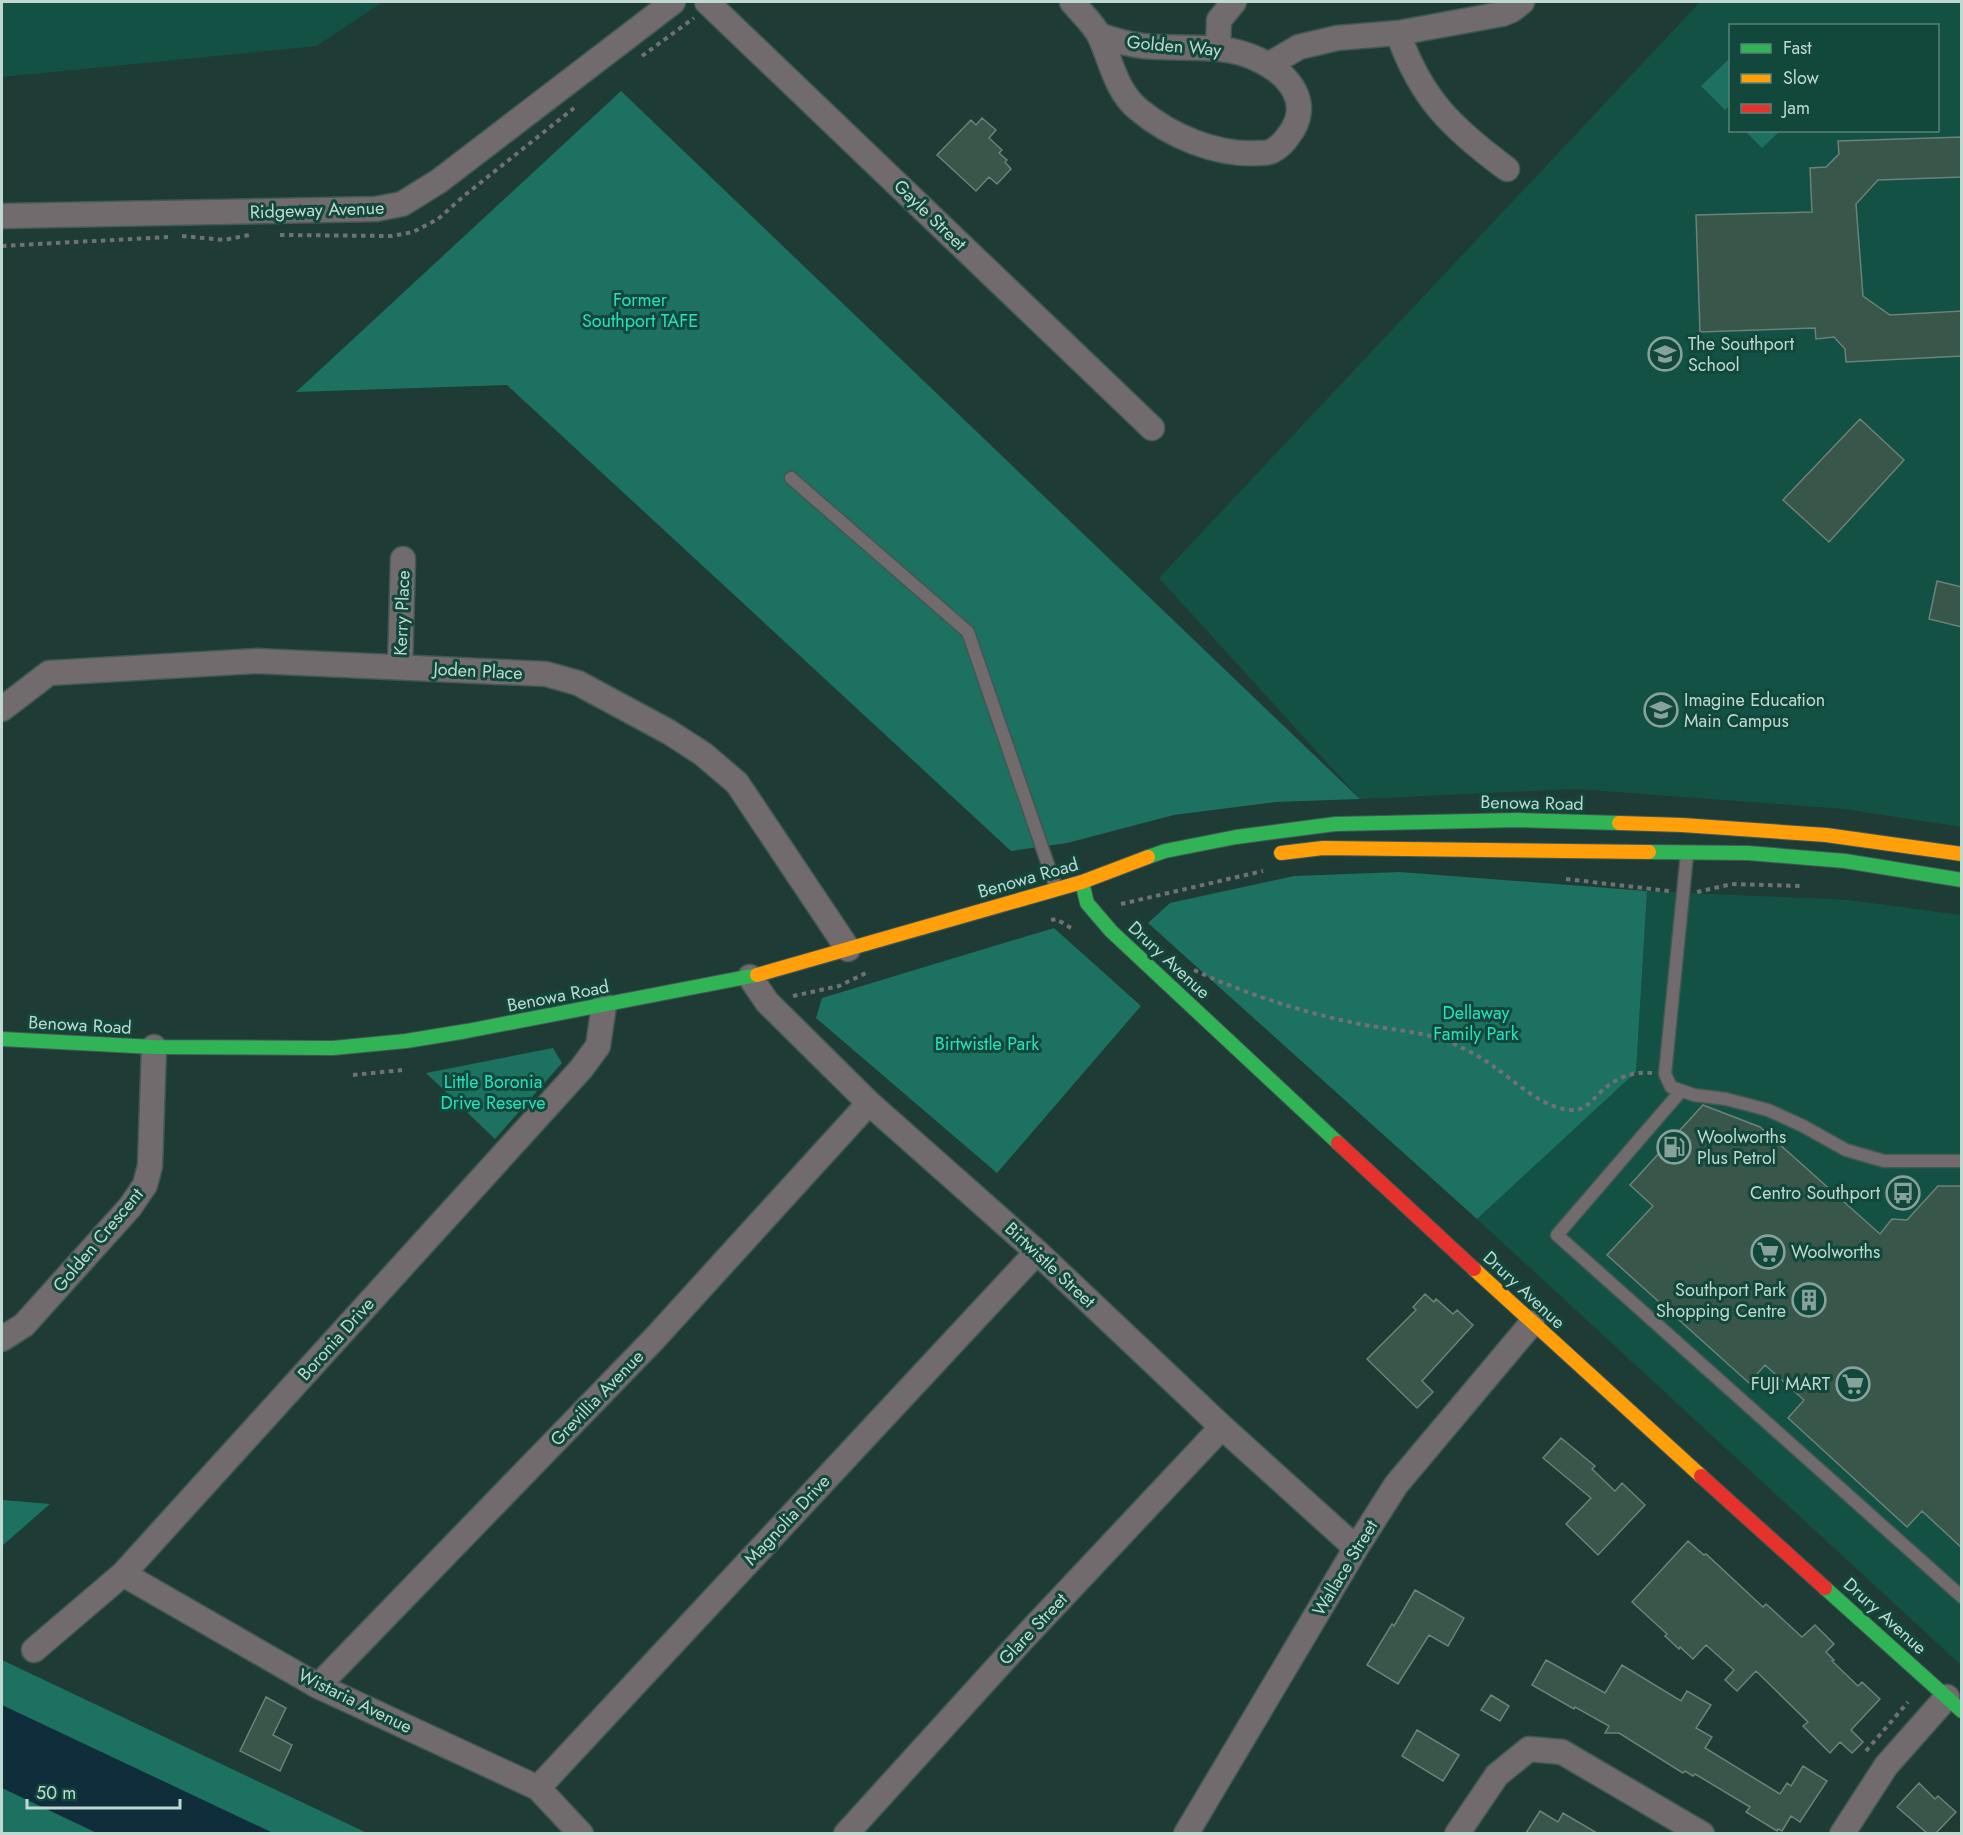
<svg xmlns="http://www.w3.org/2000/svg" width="1963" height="1835" font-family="Jost,sans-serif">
<rect width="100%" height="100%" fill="#1f3b35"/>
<path fill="#125144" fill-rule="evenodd" d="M2,2h381l-66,44 -315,31z
M1700,2h261v825l-117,-18 -268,-20 -216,10 -201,-221zM1730,26h208v104h-208z
M1647,891l202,9 112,15v750l-484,-446 159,-147z"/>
<path fill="#1c7160" d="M1730,58v47l-5,5 -24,-24z
M621,91l739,708 -85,3 -101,13 -107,28 -56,8 -504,-466 -211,7z
M1745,131h35l-18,17z
M1400,872l247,19 -11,181 -159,147 -329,-296 22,-20 124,-27z
M1054,928l87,78 -144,167 -181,-155 6,-20z
M553,1048l9,15 -67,76 -69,-66z
M2,1500l48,4 -48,42z
M2,1660l365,173h-365z"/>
<path fill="#0f2d3b" d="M2,1705l271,128h-176l-95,-45z"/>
<path fill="#385649" stroke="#6d8179" stroke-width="1.5" d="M982,118l14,12 -7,8 13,12 -3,3 8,7 -2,2 6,7 -14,15 -8,-7 -13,14 -39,-36 34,-35 5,5z
M1962,137v40l-84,3 -22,24 7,92 27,19 72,-4v45l-116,6 -1,-13 -11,-12 -18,2 -1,-11 -115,4 -4,-117 116,-3 -2,-44 16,-1 13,-13 -1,-13z
M1860,419l44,41 -75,82 -46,-42z
M1937,581l25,6v40l-33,-8z
M1703,1105l57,22 120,107 12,-15 15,1 31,-34h24v362l-40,-37 -15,16 -119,-109 16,-18 -39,-35 -16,18 -142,-128 46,-49 -23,-21z
M1425,1294l9,8 2,-3 17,15 4,-4 16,15 -51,56 11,11 -16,16 -50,-49 49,-49 -3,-3z
M1561,1438l34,28 -3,3 23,22 7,-8 23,22 -47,50 -32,-31 25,-26 -48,-40z
M1688,1541l16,14 2,-1 57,53 3,-3 36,33 13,-12 19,19 -8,8 8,8 -2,1 26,25 4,-4 18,17 -29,31 12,12 -11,11 -12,-11 -10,11 -27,-27 5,-4 -52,-51 -19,20 -12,-11 9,-10 -28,-25 -13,14 -13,-12 -1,2 -14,-13 2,-2 -35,-32z
M1415,1590l49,28 -16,28 -19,-11 -31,49 -31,-19 25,-41 2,2z
M1546,1660l59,33 17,-28 59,36 6,-10 24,14 -15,23 16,9 -7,11 75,46 7,-11 4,3 12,-20 24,15 -27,41 -9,-6 -9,15 -4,-2 -1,2 -31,-19 4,-5 -55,-33 -2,2 -8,-5 -2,2 -64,-40h-14l4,-7 -34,-19 -1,2 -42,-24z
M1491,1695l18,11 -9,15 -19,-11z
M266,1697l20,11 -13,27 19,10 -12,26 -40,-20z
M1417,1730l42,25 -16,26 -41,-25z
M1919,1783l16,16 3,-3 18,16 -20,21h-9l-30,-26z
M1540,1811l18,11 5,-9 34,20h-71z"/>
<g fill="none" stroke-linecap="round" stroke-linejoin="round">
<defs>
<path id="lane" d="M791,478l177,154 88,256
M1687,854l-22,220 6,13 23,8 32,4 42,11 35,16 43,24 38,11h78
M1681,1091l-124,144 405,362"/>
<path id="street" d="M707,2l445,426
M1072,2c9,11 22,22 28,35 11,24 16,54 38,72 32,27 79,47 121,44 4,0 10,0 13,-2 6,-3 13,-10 17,-16 24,-31 1,-60 -30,-75 -35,-18 -78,-10 -116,-14 -16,-2 -30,-6 -44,-11
M1398,33c23,66 54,95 109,136
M1218,49l1,-29 15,-18
M1268,65l31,-18 38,-9 61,-5 104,-19 10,-4 10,-8
M2,216l374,-7 26,-5 37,-23 234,-179
M400,667l3,-108
M2,709l47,-36 208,-12 289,13 32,9 91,49 34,22 34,29 111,166
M750,977l17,25 102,101 168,149 185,175 134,121
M2,1339l22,-14 106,-118 15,-22 5,-19 4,-119
M123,1574l195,112 220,102 43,46
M34,1650l89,-76 458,-505 17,-23 6,-41
M318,1686l337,-348 214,-235
M538,1788l499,-536
M846,1834l176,-194 200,-213
M1186,1834l170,-286 40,-63 136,-162
M1457,1834l40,-59 32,-26 33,3 140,82
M1842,1834l44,-68 61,-69"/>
<path id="fast" d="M1649,852l99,1 97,8 117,19
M1148,857l17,-6 71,-14 99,-13 184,-4 100,3
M1082,882l5,21 24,28 227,212
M2,1039l152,8 179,1 73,-7 61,-10 290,-56
M1825,1588l137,123"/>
<path id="slow" d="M1619,823l63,2 144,10 136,19
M1281,853l42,-5 326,4
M757,975l325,-93 66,-25
M1474,1269l227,207"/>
<path id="jam" d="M1338,1143l136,126
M1701,1476l124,112"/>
</defs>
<use href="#lane" stroke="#415853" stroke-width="15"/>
<use href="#street" stroke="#415853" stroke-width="27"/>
<use href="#fast" stroke="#415853" stroke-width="16"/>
<use href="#slow" stroke="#415853" stroke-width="16"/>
<use href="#jam" stroke="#415853" stroke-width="16"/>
<path stroke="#707172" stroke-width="4" stroke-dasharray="4.5 4.5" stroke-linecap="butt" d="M642,56l52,-38
M280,235l112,1 21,-4 25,-13 27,-24 109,-87
M182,236l42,4 25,-5
M2,246l166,-9
M1566,879l103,12
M1697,892l35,-8 71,2
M1121,904l142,-33
M1051,920l5,-1 15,9
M1194,970c52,24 110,43 166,54 31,6 64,7 94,20 13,6 27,13 39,22 23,16 50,43 79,44 15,1 23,-14 33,-22 14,-11 29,-17 47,-15
M793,996l46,-10 29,-14
M353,1075l49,-5
M1866,1751l42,-49"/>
<use href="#lane" stroke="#726b6e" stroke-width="12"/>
<use href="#street" stroke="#726b6e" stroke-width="24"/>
<use href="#fast" stroke="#30b455" stroke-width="14"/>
<use href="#slow" stroke="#ff9f0a" stroke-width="14"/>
<use href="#jam" stroke="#e5322d" stroke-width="14"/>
</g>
<defs>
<symbol id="school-ring" viewBox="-11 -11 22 22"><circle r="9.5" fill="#12483c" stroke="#87a29a" stroke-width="1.5"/><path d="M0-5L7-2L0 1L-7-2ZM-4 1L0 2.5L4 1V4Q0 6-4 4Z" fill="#87a29a"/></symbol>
<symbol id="fuel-ring" viewBox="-11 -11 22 22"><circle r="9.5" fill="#12483c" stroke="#87a29a" stroke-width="1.5"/><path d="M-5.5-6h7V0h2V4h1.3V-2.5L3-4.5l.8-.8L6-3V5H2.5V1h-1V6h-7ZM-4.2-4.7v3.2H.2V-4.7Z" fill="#87a29a"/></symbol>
<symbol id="bus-ring" viewBox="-11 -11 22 22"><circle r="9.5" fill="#12483c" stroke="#87a29a" stroke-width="1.5"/><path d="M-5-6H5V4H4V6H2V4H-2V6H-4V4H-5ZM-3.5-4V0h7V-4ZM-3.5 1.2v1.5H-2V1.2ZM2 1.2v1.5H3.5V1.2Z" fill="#87a29a"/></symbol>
<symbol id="supermarket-ring" viewBox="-11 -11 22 22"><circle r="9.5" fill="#12483c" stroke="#87a29a" stroke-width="1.5"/><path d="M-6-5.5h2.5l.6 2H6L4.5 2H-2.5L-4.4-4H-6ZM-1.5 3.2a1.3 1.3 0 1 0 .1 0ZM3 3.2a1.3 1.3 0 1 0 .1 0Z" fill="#87a29a"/></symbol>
<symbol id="building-ring" viewBox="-11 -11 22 22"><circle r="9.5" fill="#12483c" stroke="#87a29a" stroke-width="1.5"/><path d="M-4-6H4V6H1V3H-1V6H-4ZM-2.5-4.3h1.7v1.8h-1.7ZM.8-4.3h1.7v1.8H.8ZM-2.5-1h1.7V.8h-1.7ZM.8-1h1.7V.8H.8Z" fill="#87a29a"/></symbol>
</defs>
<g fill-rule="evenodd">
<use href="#school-ring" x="1646" y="335" width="38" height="38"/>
<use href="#school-ring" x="1642" y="691" width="38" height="38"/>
<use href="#fuel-ring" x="1655" y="1128" width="38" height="38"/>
<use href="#bus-ring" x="1884" y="1174" width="38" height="38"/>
<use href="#supermarket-ring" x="1749" y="1233" width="38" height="38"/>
<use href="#building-ring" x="1790" y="1281" width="38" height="38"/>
<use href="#supermarket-ring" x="1834" y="1365" width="38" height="38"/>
</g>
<g text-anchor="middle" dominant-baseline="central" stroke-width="6" stroke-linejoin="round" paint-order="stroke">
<g font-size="18" fill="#bfd9d1" stroke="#12483c">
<text transform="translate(1174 46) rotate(5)">Golden Way</text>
<text transform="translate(317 210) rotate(-2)">Ridgeway Avenue</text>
<text transform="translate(930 215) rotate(44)">Gayle Street</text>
<text transform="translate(402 613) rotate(-88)">Kerry Place</text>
<text transform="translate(478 671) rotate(3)">Joden Place</text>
<text transform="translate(1532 803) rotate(1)">Benowa Road</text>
<text transform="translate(1028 878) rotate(-16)">Benowa Road</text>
<text transform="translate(1169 960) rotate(43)">Drury Avenue</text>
<text transform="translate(558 996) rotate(-11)">Benowa Road</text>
<text transform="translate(80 1025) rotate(3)">Benowa Road</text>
<text transform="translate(98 1240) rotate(-50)">Golden Crescent</text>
<text transform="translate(1050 1265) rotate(43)">Birtwistle Street</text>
<text transform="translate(1524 1290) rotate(43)">Drury Avenue</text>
<text transform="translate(336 1339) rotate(-48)">Boronia Drive</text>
<text transform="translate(597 1398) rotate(-46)">Grevillia Avenue</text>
<text transform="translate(787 1520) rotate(-47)">Magnolia Drive</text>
<text transform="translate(1345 1568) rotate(-59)">Wallace Street</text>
<text transform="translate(1885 1616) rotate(42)">Drury Avenue</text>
<text transform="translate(1033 1629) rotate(-47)">Glare Street</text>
<text transform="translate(355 1701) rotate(26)">Wistaria Avenue</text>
</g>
<g font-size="18" fill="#2ae0bc" stroke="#12483c">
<text x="640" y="300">Former<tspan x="640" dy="21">Southport TAFE</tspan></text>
<text x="1476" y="1013">Dellaway<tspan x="1476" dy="21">Family Park</tspan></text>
<text x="987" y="1044">Birtwistle Park</text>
<text x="493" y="1082">Little Boronia<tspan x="493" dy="21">Drive Reserve</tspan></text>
</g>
<g font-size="18" fill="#bfd9d1" stroke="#12483c" text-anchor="start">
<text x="1688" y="344">The Southport<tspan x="1688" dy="21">School</tspan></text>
<text x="1684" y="700">Imagine Education<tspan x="1684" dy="21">Main Campus</tspan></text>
<text x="1697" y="1137">Woolworths<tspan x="1697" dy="21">Plus Petrol</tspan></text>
<text x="1880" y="1193" text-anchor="end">Centro Southport</text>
<text x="1791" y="1252">Woolworths</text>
<text x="1786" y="1290" text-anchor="end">Southport Park<tspan x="1786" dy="21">Shopping Centre</tspan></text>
<text x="1830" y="1384" text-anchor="end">FUJI MART</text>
</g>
</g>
<rect width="1963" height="1835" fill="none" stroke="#bfd9d1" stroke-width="6"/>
<rect x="1729" y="24" width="210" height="108" fill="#12483c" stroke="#578278" stroke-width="1.5"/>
<rect x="1741" y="44" width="30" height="9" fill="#30b455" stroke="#578278" stroke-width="1.5"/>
<text x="1783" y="54" font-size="18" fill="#bfd9d1">Fast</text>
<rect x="1741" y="74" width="30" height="9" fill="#ff9f0a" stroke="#578278" stroke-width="1.5"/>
<text x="1783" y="84" font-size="18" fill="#bfd9d1">Slow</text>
<rect x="1741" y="104" width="30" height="9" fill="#e5322d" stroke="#578278" stroke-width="1.5"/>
<text x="1783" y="114" font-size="18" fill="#bfd9d1">Jam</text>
<path d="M27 1799v9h153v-9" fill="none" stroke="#bfd9d1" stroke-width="3"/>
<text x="36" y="1799" font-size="18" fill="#bfd9d1" stroke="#12483c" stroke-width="4.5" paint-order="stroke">50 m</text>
</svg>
